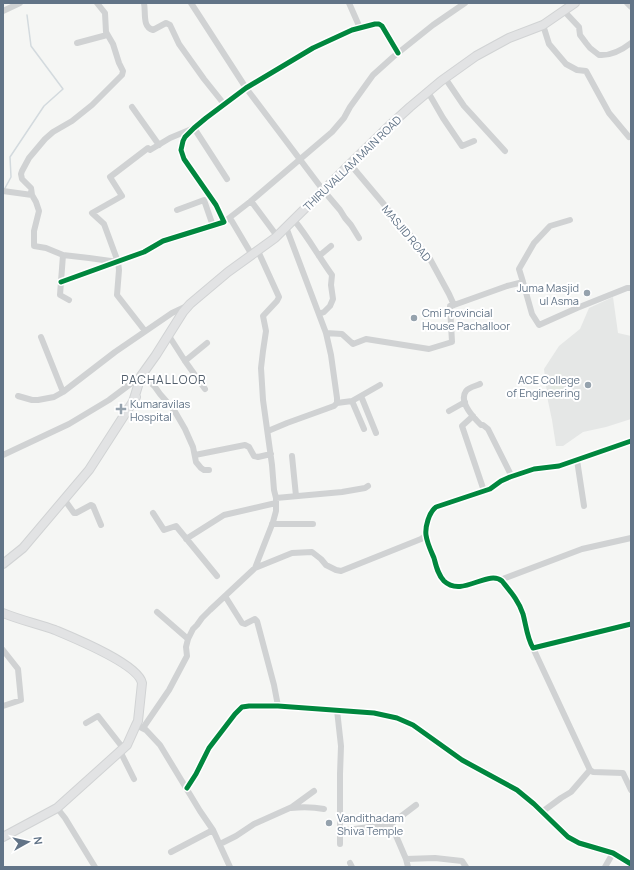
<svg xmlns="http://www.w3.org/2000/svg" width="634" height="870" font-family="Manrope,sans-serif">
<rect width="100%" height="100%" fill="#f5f6f4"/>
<path fill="#e5e7e6" d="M613,297l5,36 13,3v83l-25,8 -23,5 -20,14h-7l-4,-26 -4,-19 -4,-32 15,-23 21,-17 9,-21z"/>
<path fill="#e4e9e2" d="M561,372l3,23 -12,3 -2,-21z"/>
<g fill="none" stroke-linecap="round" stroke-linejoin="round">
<path stroke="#d3dade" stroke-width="1.5" d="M4,190l7,-13 -1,-20 34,-51 19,-17 -32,-43 -4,-31"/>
<defs>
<path id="major" d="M133,402l8,-26 15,-21 27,-43 7,-8 38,-32 47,-34 75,-74 38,-37 22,-20 31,-26 35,-25 33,-18 34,-13 32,-22
M3,564l20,-16 66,-78 47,-73
M3,613c17,7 35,11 52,17 19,8 83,34 87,53l-4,38 -2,4 -9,20 -11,10 -59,53 -54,29"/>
</defs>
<use href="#major" stroke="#d1d3d4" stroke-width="10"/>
<path stroke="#d0d2d3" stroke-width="6" d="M97,3l8,10 1,19 7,12 6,19 4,8 -1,4 -30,30 -20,16 -19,11 -8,7 -16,19 -7,13 -1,3 1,5 9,9 1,7 4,7 3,9 -5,20v15l12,2 17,7 26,3 29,4 1,8 -2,25 28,36
M144,3c2,10 -2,24 9,27l13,-7 4,2 9,19 25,35 20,25
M191,3l55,85 77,102 17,20 5,8 6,7 8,13
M349,3l11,25
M627,3l4,4
M3,11l17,-8
M564,11l15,16 1,8 6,8 4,5 9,7c12,1 23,-5 32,-12
M543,25l6,19 17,20 11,6 9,1 23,42 20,24
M77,43l30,-8
M445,78l19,28 41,45
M428,92l15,26 19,28 12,-5
M132,107l27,38
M350,164l37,44 6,11 14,12 23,28 19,35 5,11 53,-19 16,-4 9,32 7,11 38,-17 50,-20h4
M3,191l29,4
M251,201l26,35
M177,210l27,-10 9,26
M230,218l22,37
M294,220c14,17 25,37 38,55l-1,10 2,14 -3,7 -6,6 -5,2
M224,222l27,-21 81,-69 12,-14 6,-11 23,-32 20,-18 40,-32 32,-22
M63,255l-3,40 9,5
M319,256l12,-10
M118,262l-14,-38 -12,-11 30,-17 -12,-19 38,-29 2,2 20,-12 24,-10 33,51
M61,282l83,-30 19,-11 61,-19 -8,-17 -32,-46 -3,-9 2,-9 2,-4 9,-9 12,-10 40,-30 67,-40 39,-18 23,-6h4l3,2 16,27
M523,282l-4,-13 15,-26 16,-17 20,-6
M326,333l16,1 11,10 13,-5 63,10 23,-7 -2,-36 4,-1
M169,336l16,25 20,28
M41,337l22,55
M185,361l22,-18
M146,378l9,9 5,7 14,16 11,19 8,18 3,15 5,6 3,2h5
M480,384c-4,2 -11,3 -14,7 -8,11 8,27 15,34h2l5,4 24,48
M18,396l14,4h6l16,-3 9,-5 52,-40 57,-39 15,-7
M361,396l15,37
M352,401l12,28
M337,403l15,-2 28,-16
M449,411l16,-9
M473,416l-11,10 22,65
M268,431l19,-8 47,-17 3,-3v-5l-6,-43 -5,-22 -40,-106
M631,441l-72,25 -25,3 -24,8 -9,4 -11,8 -54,18c-7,5 -11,20 -10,28 1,8 5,16 8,23 2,8 4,17 10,23 18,17 44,-12 58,0 8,10 17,20 21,33 3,11 4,24 10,34l98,-24
M3,455l66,-31 40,-24 32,-24
M195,455l50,-10 4,2 5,9 4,1 13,-3
M292,456l4,40
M577,460l7,46
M276,498l66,-6 23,-4 3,-2
M64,499l10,14h2l15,-8 2,1 8,19
M153,513l11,17 12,-4 41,50
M272,524h41
M186,539l38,-24 52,-12
M255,568l18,-46 3,-11v-13l-2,-8 -2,-25 -9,-65 -2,-32 2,-17 3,-20 -3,-15 14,-15 2,-4 -21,-46
M500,580l82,-31 49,-11
M225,596l17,27 3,1 10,-5 2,2 17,64 4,21
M157,612l31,27
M533,648l57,122 3,2 30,1 8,17
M3,650l15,19 3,31 -18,6
M337,710l4,36 -1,28v70
M86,723l12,-7 25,32
M140,727l6,3 14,15 40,66 13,19 17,37
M143,728l26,-38 18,-34 -1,-9 2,-8 5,-10 4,-4 5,-7 8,-8 45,-42 37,-15 20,-1 9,7 5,6 10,5 5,1 80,-32 3,-2 2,-2
M120,751l14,28
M187,788l9,-14 13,-26 26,-34 7,-7 7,-1h29l96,7 23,5 16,7 49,35 55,30 17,14 34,33 11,6 34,10 18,11
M57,808l8,10 30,49
M291,808c11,-1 22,-1 33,1
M542,812l19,-14 10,-6 19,-22
M391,824l25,-19
M340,831l51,-7 15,35 2,8
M220,844l16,-8 18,-12 38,-17 22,-16
M171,852l42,-22
M406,859l29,-1 27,3 4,6
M350,863l2,4
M605,867l8,-14"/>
<use href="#major" stroke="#e2e3e4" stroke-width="8"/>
<defs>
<path id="cycleway" d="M61,282l83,-30 19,-11 61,-19 -8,-17 -32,-46 -3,-9 2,-9 2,-4 9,-9 12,-10 40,-30 67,-40 39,-18 23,-6h4l3,2 16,27
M631,441l-72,25 -25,3 -24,8 -9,4 -11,8 -54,18c-7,5 -11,20 -10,28 1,8 5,16 8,23 2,8 4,17 10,23 18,17 44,-12 58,0 8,10 17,20 21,33 3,11 4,24 10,34l98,-24
M187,788l9,-14 13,-26 26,-34 7,-7 7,-1h29l96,7 23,5 16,7 49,35 55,30 17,14 34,33 11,6 34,10 18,11"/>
</defs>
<use href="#cycleway" stroke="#fff" stroke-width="8"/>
<use href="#cycleway" stroke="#00873e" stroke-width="5"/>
</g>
<g fill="#95a2ad" stroke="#fff" stroke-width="1.5">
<circle cx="587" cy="293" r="4"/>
<circle cx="414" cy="318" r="4"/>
<circle cx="588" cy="385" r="4"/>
<path d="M119 403h4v4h4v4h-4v4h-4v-4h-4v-4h4z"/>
<circle cx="329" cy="823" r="4"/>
</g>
<g text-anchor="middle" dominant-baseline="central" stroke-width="4" stroke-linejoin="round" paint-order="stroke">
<g font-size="11" fill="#627487" stroke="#fff">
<text transform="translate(352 163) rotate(-44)">THIRUVALLAM MAIN ROAD</text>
<text transform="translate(407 233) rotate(50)">MASJID ROAD</text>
</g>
<g font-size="11" fill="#627487" stroke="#fff" text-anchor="start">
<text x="579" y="287" text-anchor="end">Juma Masjid<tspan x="579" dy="13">ul Asma</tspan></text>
<text x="422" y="312">Cmi Provincial<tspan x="422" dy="13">House Pachalloor</tspan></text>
<text x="580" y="379" text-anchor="end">ACE College<tspan x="580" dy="13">of Engineering</tspan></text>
<text x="130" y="403">Kumaravilas<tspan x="130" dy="13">Hospital</tspan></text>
<text x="337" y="817">Vandithadam<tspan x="337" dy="13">Shiva Temple</tspan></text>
</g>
<g font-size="12" letter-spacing="1" fill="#515e6b" stroke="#fff">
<text x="164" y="379">PACHALLOOR</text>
</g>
</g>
<rect width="634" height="870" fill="none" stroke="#627487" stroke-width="8"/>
<g transform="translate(28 842) rotate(82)" stroke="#ffffff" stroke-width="3" paint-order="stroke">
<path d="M0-3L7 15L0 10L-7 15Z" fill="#627487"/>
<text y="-6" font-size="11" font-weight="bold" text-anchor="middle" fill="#627487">N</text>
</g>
</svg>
